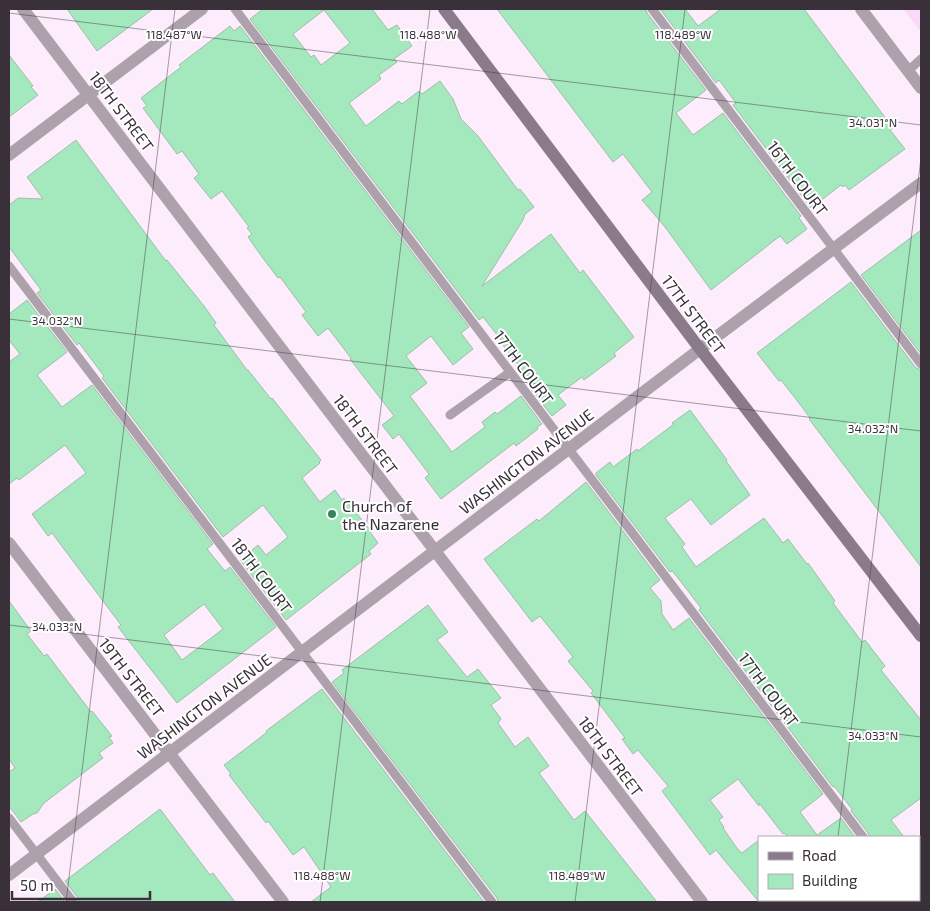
<svg xmlns="http://www.w3.org/2000/svg" width="930" height="911" font-family="'Exo 2',sans-serif">
<rect width="100%" height="100%" fill="#fdecfb"/>
<path fill="#fadaf8" d="M903,9h18v23z"/>
<path fill="#a4e8be" stroke="#9fbeaa" fill-rule="evenodd" d="M67,9h86l-56,42z
M263,9h109l16,21 9,-5 15,21 -18,13 3,3 -18,13 2,4 -32,24 17,23 33,-25 3,3 17,-13 3,3 18,-13 13,18 8,20 17,17 40,54 2,-1 14,18 -9,7 -2,6 -41,66 69,-52 29,39 3,-3 51,67 -20,16 2,3 -32,24 -2,-3 -24,18 8,10 -14,11 -22,-28 -5,-9 2,-2 -27,-36 1,-1 -18,-23 -4,3 -229,-301zM324,10l26,33 -29,22 -7,-10 -3,2 -18,-23z
M497,9h149l1,4 59,77 -30,23 17,22 30,-22 78,103 -2,2 8,11 -20,15 -7,-8 -69,54 -46,-63 -23,-27 10,-8 -29,-38 -10,8z
M660,9h25l13,17 23,-17h83l89,119 -3,2 15,19 -56,41 -4,-5 -2,2 -2,-2 -30,23 -78,-103 3,-2 -17,-23 -3,3z
M230,26l4,5 6,-5 229,301 -8,6 12,16 -20,16 -22,-29 -25,20 21,27 -17,13 42,56 33,-25 -3,-5 13,-10 2,2 24,-18 21,28 -5,3 1,2 -22,17 -2,-3 -73,56 -16,-21 4,-4 -30,-40 -6,5 -11,-14 12,-9 -44,-57 1,-1 -23,-30 -10,8 -16,-21 4,-3 -26,-35 -2,1 -16,-21 -14,-20 4,-3 -5,-6 2,-1 -27,-36 -11,8 -17,-21 5,-4 -17,-23 -5,3 -34,-46 4,-2 -6,-8 40,-31 -2,-2z
M9,55l24,31 -2,1 7,8 -29,22z
M76,140l90,121 1,-1 37,46 12,17 -2,2 33,45h1l23,29 1,-1 49,62 -2,2 1,1 -18,15 18,24 15,-12 7,10 2,-2 27,33 -1,1 8,11 -9,8 2,3 -85,66 -46,-60 18,-15 8,10 22,-18 -25,-32 -40,32 -121,-159 2,-2 -25,-33 -2,2 -40,-52 4,-3 -32,-43v-42l9,-7 25,1 -16,-22z
M921,230v124l-60,-79z
M851,282l65,86 5,2v197l-112,-148 1,-1 -8,-11 -21,-27 -2,1 -22,-28z
M27,300l40,52 -30,23 25,32 30,-22 121,159 -6,5 18,22 5,-4 46,60 -99,76 -59,-76 3,-2 -69,-92 -4,3 -16,-22 54,-41 -21,-28 -46,35 -2,-2 -8,6v-122l11,-8 -11,-14v-26zM204,604l19,25 -41,31 -18,-25z
M690,410l37,50 -1,1 24,34 -39,30 -20,-26 -26,19 20,26 -3,3 14,20 68,-49 19,25 5,-4 19,25 1,-1 27,38 -2,2 29,39 3,-2 20,26 -4,4 40,50v78l-30,22 13,17h-35l-1,-4 -17,-22 1,-2 -18,-23 -1,1 -134,-177 2,-2 -23,-30 -6,-7 -2,1 -74,-97v-2l14,-11 3,5 24,-18 1,2 36,-27 -2,-1z
M586,482l74,98 -10,8 11,13 1,13 11,16 16,-12 134,176 -23,18 17,23 24,-17 14,19h-67l-4,-4 -1,1 -24,-31v3l-21,-27 -28,21 13,17 -4,3 5,7 -1,1 16,23 3,2 17,-13v62l-43,-52 -6,5 -48,-64 6,-5 -30,-36 -5,4 -11,-15 3,-1 -34,-45 2,-2 -25,-30 5,-4 -33,-41 -8,6 -48,-63 53,-40 2,2z
M9,601l22,30 -4,3 17,22 3,-2 44,58 1,-1 20,25 -3,1 4,6 -14,10 4,5 -59,45 -7,10 -4,1 -12,8 -12,-16v-34l6,-4 -6,-9z
M428,605l20,27 -11,8 30,37 11,-8 23,29 -10,7 10,14 -3,4 17,24 13,-10 21,29 -10,7 35,47 11,-9 72,91h-159l-1,-4 -165,-216 12,-9 -2,-3z
M322,689l162,213h-173l20,-15 -27,-40 -11,8 -25,-34 -2,2 -37,-48 2,-1 -7,-9 33,-25 10,-8 -1,-1z
M160,809l50,66 3,-2 22,29h-156l-1,-4 -13,-17z
M55,889l10,13h-27z"/>
<g fill="none" stroke-linecap="round" stroke-linejoin="round">
<path stroke="#ada2ac" stroke-width="9" d="M235,9l628,828
M652,9l269,355
M908,71l13,-12
M9,266l483,636
M450,415l59,-42
M9,818l64,84"/>
<path stroke="#ada2ac" stroke-width="12" d="M23,9l679,893
M861,9l60,79
M9,155l193,-146
M9,543l274,359
M9,875l691,-526 221,-166
M913,902l3,-2"/>
<path stroke="#8b7b8a" stroke-width="12" d="M444,9l256,340 221,287"/>
</g>
<path fill="none" stroke="#3a3039" stroke-width="1" stroke-opacity="0.45" d="M9,13l912,112M9,319l912,112M9,625l912,112M838,837l83,-679M66,902l109,-893M320,902l110,-893M575,902l110,-893M830,902v-2"/>
<circle fill="#308659" stroke="#fff" stroke-width="2" cx="332" cy="514" r="5"/>
<g text-anchor="middle" dominant-baseline="central" stroke-width="4" stroke-linejoin="round" paint-order="stroke">
<g font-size="16" fill="#3a3039" stroke="#fff">
<text transform="translate(122 111) rotate(53)">18TH STREET</text>
<text transform="translate(798 178) rotate(53)">16TH COURT</text>
<text transform="translate(694 314) rotate(53)">17TH STREET</text>
<text transform="translate(524 367) rotate(53)">17TH COURT</text>
<text transform="translate(366 434) rotate(53)">18TH STREET</text>
<text transform="translate(526 461) rotate(-37)">WASHINGTON AVENUE</text>
<text transform="translate(262 575) rotate(53)">18TH COURT</text>
<text transform="translate(132 677) rotate(52)">19TH STREET</text>
<text transform="translate(769 689) rotate(53)">17TH COURT</text>
<text transform="translate(204 706) rotate(-37)">WASHINGTON AVENUE</text>
<text transform="translate(611 756) rotate(53)">18TH STREET</text>
</g>
<g font-size="16" fill="#3a3039" stroke="#fff" text-anchor="start">
<text x="342" y="505">Church of<tspan x="342" dy="18">the Nazarene</tspan></text>
</g>
</g>
<g font-size="12" text-anchor="middle" fill="#3a3039" stroke="#fff" stroke-width="4" stroke-linejoin="round" paint-order="stroke">
<text x="174" y="39">118.487°W</text>
<text x="428" y="39">118.488°W</text>
<text x="683" y="39">118.489°W</text>
<text x="873" y="127">34.031°N</text>
<text x="57" y="325">34.032°N</text>
<text x="873" y="433">34.032°N</text>
<text x="57" y="631">34.033°N</text>
<text x="873" y="740">34.033°N</text>
<text x="322" y="880">118.488°W</text>
<text x="577" y="880">118.489°W</text>
</g>
<rect width="930" height="911" fill="none" stroke="#3a3039" stroke-width="20"/>
<rect x="758" y="836" width="162" height="65" fill="#ffffff" stroke="#b0acb0"/>
<rect x="768" y="852" width="25" height="8" fill="#8b7b8a" stroke="#b0acb0"/>
<text x="802" y="861" font-size="15" fill="#3a3039">Road</text>
<rect x="768" y="874" width="25" height="15" fill="#a4e8be" stroke="#b0acb0"/>
<text x="802" y="886" font-size="15" fill="#3a3039">Building</text>
<path d="M12 891v8h138v-8" fill="none" stroke="#3a3039" stroke-width="2.5"/>
<text x="20" y="891" font-size="15" fill="#3a3039" stroke="#ffffff" stroke-width="4" paint-order="stroke">50 m</text>
</svg>
